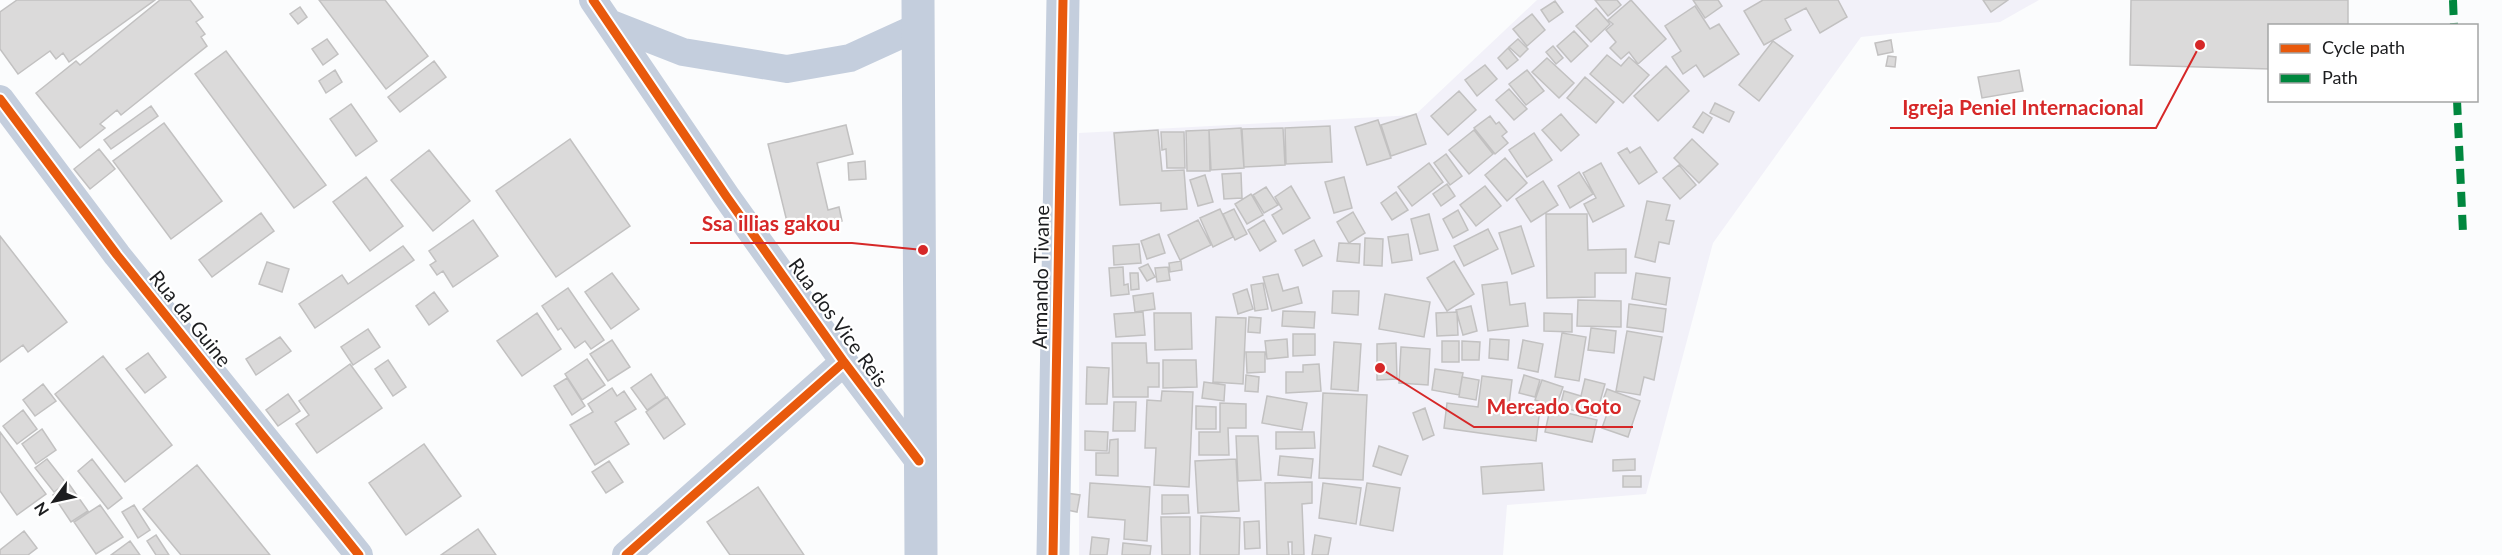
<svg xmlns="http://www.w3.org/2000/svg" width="2502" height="555" font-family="Lato,sans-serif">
<rect width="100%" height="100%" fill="#fbfcfd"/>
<path fill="#f2f1f9" d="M1537,0h502l-39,22 -139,15 -148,206 -67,251 -139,11 -4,50h-424v-422l336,-18z"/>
<path fill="#dbdada" stroke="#c2c1c1" stroke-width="1.5" d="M17,0h138l-86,62 -6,-9 -7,6 -6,-8 -32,23 -18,-25v-37z
M160,0h30l13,17 -7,5 9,12 -4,3 6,9 -86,69 -4,-5 -17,14 5,4 -25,20 -44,-55 40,-32 4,4z
M319,0h66l43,56 -42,33z
M1595,0h22l4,5 -13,11z
M1631,0l35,39 -28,25 -9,-12 -8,7 -11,-11 6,-6 -10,-12 7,-6 -5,-4z
M1693,0h25l4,6 -17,12z
M1763,0h75l9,17 -27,16 -14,-25 -21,11 6,11 -27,15 -20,-34z
M1983,0h25l-17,12z
M2131,0h217v26h-78v43l-140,-4z
M1555,1l8,11 -14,10 -8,-12z
M1695,6l15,23 9,-5 20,30 -35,23 -8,-12 -13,9 -11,-17 9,-6 -16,-25z
M300,7l7,10 -9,7 -8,-10z
M1596,8l14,16 -19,18 -15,-16z
M1532,14l13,16 -18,16 -14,-17z
M1574,31l14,15 -17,16 -14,-16z
M327,39l11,15 -15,11 -11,-16z
M1518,39l10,10 -8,8 -11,-10z
M1891,40l2,12 -15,3 -3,-12z
M1773,41l20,15 -34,45 -20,-16z
M1553,46l10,12 -7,6 -10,-12z
M1508,48l10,12 -11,9 -9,-11z
M226,51l100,134 -32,23 -99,-134z
M1607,55l14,11 8,-9 20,18 -26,28 -33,-29z
M1888,56l8,1 -1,10 -9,-1z
M1547,58l27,25 -15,15 -27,-26z
M434,61l12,16 -46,35 -12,-15z
M1485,65l12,14 -20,17 -12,-16z
M1666,66l23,25 -31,30 -24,-25z
M335,70l7,12 -16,11 -7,-12z
M1527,70l17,21 -18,14 -17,-21z
M2019,70l4,21 -41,7 -4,-21z
M1585,77l29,25 -18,21 -29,-25z
M1509,89l18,20 -13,11 -18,-20z
M1459,91l17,19 -28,25 -17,-19z
M1715,103l19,9 -5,10 -19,-9z
M351,104l26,37 -21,15 -26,-37z
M151,106l7,10 -47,33 -7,-9z
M1703,112l9,6 -9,15 -10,-6z
M1416,114l10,30 -35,12 -10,-31z
M1561,114l18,21 -18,16 -19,-21z
M1490,116l6,8 3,-2 8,10 -5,4 6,7 -13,11 -21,-26z
M1378,120l13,38 -24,7 -12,-38z
M164,123l58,78 -51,38 -58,-78z
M846,125l7,29 -36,9 11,47 11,-3 3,14 -52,13 -22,-90z
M1330,126l2,36 -46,2 -1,-36z
M1241,128l3,40 -33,2 -2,-40z
M1283,128l2,37 -41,2 -2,-38z
M1158,130l4,41 22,-1 3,39 -26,2v-8l-41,2 -6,-72z
M1209,130l1,41h-23l-1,-40z
M1474,130l19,24 -24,20 -20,-24z
M1161,132h23l1,36h-18l-1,-19 -4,1z
M1534,133l18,27 -25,17 -18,-27z
M570,139l60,87 -74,51 -60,-86z
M1692,139l26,25 -19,19 -25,-25z
M1640,147l17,25 -18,12 -21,-31 9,-5 3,5z
M99,149l16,20 -25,20 -16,-20z
M429,150l41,51 -37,30 -42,-51z
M1446,154l16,22 -12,9 -16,-22z
M1505,158l22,25 -20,18 -22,-26z
M865,161l1,18 -17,1 -1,-17z
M1429,163l14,19 -31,24 -14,-19z
M1601,163l23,43 -31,16 -9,-18 12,-6 -13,-25z
M1679,165l17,20 -16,14 -17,-21z
M1579,172l14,22 -23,14 -12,-22z
M1241,173l1,25 -18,1 -2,-25z
M1205,175l8,27 -15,4 -8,-26z
M366,177l37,49 -33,25 -37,-49z
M1344,177l8,31 -18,5 -9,-31z
M1543,181l15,24 -27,17 -15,-23z
M1447,184l8,12 -14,10 -8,-12z
M1291,186l19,32 -27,16 -11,-19 10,-6 -7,-12z
M1485,186l16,20 -25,20 -16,-21z
M1266,187l12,18 -14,8 -11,-18z
M1396,192l12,18 -16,10 -11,-17z
M1251,194l12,21 -16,9 -12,-20z
M1647,201l23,4 -4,15 8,1 -5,23 -10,-2 -4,20 -20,-5z
M1220,209l13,28 -20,10 -13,-29z
M1234,209l13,25 -12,6 -12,-26z
M1458,210l10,20 -15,8 -10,-19z
M1353,212l12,21 -16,10 -12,-21z
M261,213l13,18 -62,46 -13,-17z
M1429,214l9,36 -18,4 -9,-35z
M1546,214h41l1,36 38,-1v24h-31v24l-48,1z
M473,220l25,36 -45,31 -10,-16 -6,4 -7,-10 6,-4 -7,-10z
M1198,220l13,25 -31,15 -12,-25z
M1264,220l12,21 -16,10 -12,-21z
M1521,226l13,40 -22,8 -13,-41z
M1488,229l10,20 -34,17 -10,-20z
M1159,234l6,19 -18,6 -6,-18z
M1408,234l4,26 -20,3 -4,-26z
M0,236l67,86 -39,30 -5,-7 -23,17z
M1365,238l18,1 -1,27 -18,-1z
M1314,240l8,16 -19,10 -8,-16z
M1339,243l21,1 -1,19 -22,-2z
M1139,244l2,19 -27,2 -1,-19z
M403,246l11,14 -99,68 -16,-24 43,-29 6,9z
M1181,261l1,9 -12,2 -1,-9z
M1454,261l20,33 -27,17 -20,-33z
M267,262l22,7 -7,23 -23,-8z
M1148,264l7,13 -8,4 -8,-13z
M1123,267l1,18 4,-1 1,10 -18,2 -2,-28z
M1168,267l2,13 -13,2 -2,-14z
M612,273l27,36 -28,20 -26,-37z
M1130,273h8l1,16 -8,1z
M1636,273l34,5 -4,27 -34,-6z
M1278,274l5,17 15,-4 4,16 -30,8 -9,-34z
M1507,282l3,23 15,-2 3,23 -40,5 -6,-46z
M1263,283l5,26 -13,2 -4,-26z
M568,288l36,52 -13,9 -6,-8 -10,7 -14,-20 -3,2 -16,-24z
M1247,289l6,20 -15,5 -5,-20z
M1333,291h26l-1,24 -26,-2z
M434,292l14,19 -19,14 -13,-19z
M1153,293l2,16 -20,3 -2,-16z
M1385,294l45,8 -6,35 -45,-8z
M1578,300l43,1v26l-44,-1z
M1629,304l37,5 -3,23 -36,-5z
M1471,306l6,25 -14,4 -7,-25z
M1283,311l32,1 -1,16 -32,-2z
M1143,312l2,23 -29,2 -2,-23z
M1457,312l1,23 -21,1 -1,-23z
M537,313l24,36 -39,27 -25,-35z
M1154,313h37l1,36 -37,1z
M1544,313l28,1v18l-28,-1z
M1216,317l30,1 -3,66 -30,-2z
M1249,317l12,1 -1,15 -12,-1z
M1591,328l25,3 -2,22 -26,-3z
M368,329l12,18 -27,18 -12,-18z
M1627,331l35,6 -8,43 -10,-3 -4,18 -24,-4z
M1562,333l24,4 -7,44 -24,-4z
M1293,334h22v21l-22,1z
M280,337l11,14 -35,24 -10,-16z
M1287,339l1,18 -21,2 -2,-18z
M1490,339l19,1 -1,20 -19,-2z
M612,340l18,27 -22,14 -18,-27z
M1523,340l20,4 -5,28 -20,-4z
M1442,341h17v21h-17z
M1462,341l18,1 -1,18h-17z
M1334,342l27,2 -3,47 -27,-2z
M1112,343h34l1,20h12v24h-11v10h-35z
M1396,343l1,36 -20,1v-36z
M1401,347l29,2 -2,36 -29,-2z
M1246,352h19v20l-18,1z
M148,353l18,24 -21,16 -19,-24z
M103,356l69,89 -47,37 -70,-88z
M587,359l18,26 -23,15 -17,-26z
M388,360l18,27 -13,9 -18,-27z
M1163,360h33l1,27 -34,1z
M350,364l32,44 -65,45 -21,-29 13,-9 -10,-14z
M1319,364l2,27 -35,2v-21h17v-7z
M1087,367l22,1 -2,36h-21z
M1435,369l28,4 -4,22 -27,-5z
M651,374l15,23 -19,13 -16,-22z
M1246,375l13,2 -1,15 -13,-1z
M1524,375l16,5 -5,17 -16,-4z
M1482,376l30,4 -3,24 31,4 -4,33 -92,-13 3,-25 31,4z
M1462,377l17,3 -3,20 -17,-3z
M567,378l18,28 -13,9 -18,-29z
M1585,379l20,5 -9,32 -36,-9 4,-16 17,5z
M1542,380l21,7 -7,20 -21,-7z
M1204,382l21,3 -1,16 -22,-3z
M43,384l13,17 -21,15 -12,-16z
M612,388l5,8 7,-5 12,18 -21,13 14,22 -34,21 -25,-40 23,-13 -5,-8z
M1607,389l33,12 -12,36 -26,-9 6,-17 -8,-3z
M1162,391l31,1 -4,95 -35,-2 2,-37h-11l2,-48 14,1z
M1323,393l44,2 -4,85 -44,-2z
M288,394l12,17 -22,15 -12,-16z
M1267,396l40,7 -5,27 -40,-7z
M667,397l18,27 -21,15 -18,-27z
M1114,402h22l-1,29h-22z
M1220,403l26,1v24h-18l1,27h-30v-23h21z
M1196,406l20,1v22h-20z
M1425,408l9,27 -11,5 -10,-27z
M1550,409l47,11 -5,22 -47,-10z
M23,410l14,19 -20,15 -14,-18z
M42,429l14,21 -20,14 -14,-20z
M1085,431l23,1 -1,19 -22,-1z
M0,432l46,62 -29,21 -17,-24z
M1276,432h38l1,16 -39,1z
M1236,436h22l3,44 -23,1z
M1118,439v37l-22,-1v-22h13l1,-13z
M424,444l37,52 -55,39 -37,-52z
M1379,446l29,10 -7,19 -28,-9z
M1280,456l33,3 -2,19 -33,-3z
M47,459l19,24 -12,9 -19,-24z
M92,459l30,39 -14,11 -30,-38z
M1236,459l3,52 -41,2 -3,-52z
M1635,459v11l-22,1v-11z
M609,461l14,21 -17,11 -14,-21z
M1542,463l2,27 -61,4 -2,-27z
M197,465l73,90h-89l-38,-46z
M1623,476h18v11h-18z
M1312,482v21l-10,1 2,51h-12v-13h-4l1,13h-22l-2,-72z
M1090,483l60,4 -3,54 -23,-2 1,-19 -37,-3z
M1323,483l38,5 -5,36 -37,-6z
M1367,483l33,5 -7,43 -33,-6z
M69,484l19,27 -17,11 -18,-27z
M758,487l46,68h-74l-23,-33z
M1059,492l21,3 -3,17 -20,-4z
M1162,495h26l1,18 -27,1z
M100,505l23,32 -27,17 -22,-32z
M134,505l16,25 -12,8 -16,-26z
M1201,516l39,2 -1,37h-39z
M1161,517h29v38h-28z
M1259,521l1,27 -15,1 -1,-27z
M478,529l18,26h-55z
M24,531l13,17 -9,7h-28v-5z
M156,535l13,20h-13l-9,-14z
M1315,535l16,3 -3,17h-16z
M1092,537l17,2 -2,16h-17z
M130,541l10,14h-29z
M1123,543l28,3 -1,9h-28z"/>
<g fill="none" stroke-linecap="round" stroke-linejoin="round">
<path stroke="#c4cedd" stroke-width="28" d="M593,0l133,196 118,166 75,99
M609,23l74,29 104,17 63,-11 68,-31
M0,99l117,156 242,300
M626,555l218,-193"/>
<path stroke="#c4cedd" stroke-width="33" d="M918,0l3,555
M1053,555l10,-555"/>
<path stroke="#00873e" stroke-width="8" stroke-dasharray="15 8" stroke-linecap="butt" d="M2453,0l1,26
M2457,100l6,133"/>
<defs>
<path id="cycleway" d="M593,0l133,196 118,166 75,99
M0,99l117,156 242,300
M626,555l218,-193
M1053,555l10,-555"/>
</defs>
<use href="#cycleway" stroke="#fff" stroke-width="13"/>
<use href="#cycleway" stroke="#e8590c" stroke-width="9"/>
</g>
<g text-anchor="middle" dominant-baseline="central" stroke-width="4.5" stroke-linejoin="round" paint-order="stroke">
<g font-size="20" fill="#1c1d1f" stroke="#fff">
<text transform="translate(1040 277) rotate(-89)">Armando Tivane</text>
<text transform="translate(191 318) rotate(51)">Rua da Guine</text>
<text transform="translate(839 322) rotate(54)">Rua dos Vice Reis</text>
</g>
</g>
<path fill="none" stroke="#d62828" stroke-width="2" d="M2200 45L2156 128H1890M923 250L852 243H690M1380 368L1474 427H1633"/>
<g fill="#d62828" stroke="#fff" stroke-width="2">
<circle cx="2200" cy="45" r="6"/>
<circle cx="923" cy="250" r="6"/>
<circle cx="1380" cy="368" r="6"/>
</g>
<g font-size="21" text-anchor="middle" font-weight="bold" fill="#d62828" stroke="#fff" stroke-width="4.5" stroke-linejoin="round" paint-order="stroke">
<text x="2023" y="115">Igreja Peniel Internacional</text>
<text x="771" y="231">Ssa illias gakou</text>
<text x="1554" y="414">Mercado Goto</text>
</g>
<rect x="2268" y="24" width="210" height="78" fill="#ffffff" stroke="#a4a5a5" stroke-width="1.5"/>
<rect x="2280" y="44" width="30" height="9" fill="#e8590c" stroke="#a4a5a5" stroke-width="1.5"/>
<text x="2322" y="54" font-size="18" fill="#1c1d1f">Cycle path</text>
<rect x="2280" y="74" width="30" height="9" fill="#00873e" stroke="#a4a5a5" stroke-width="1.5"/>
<text x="2322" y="84" font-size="18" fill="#1c1d1f">Path</text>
<g transform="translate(54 501) rotate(237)" stroke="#ffffff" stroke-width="4.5" paint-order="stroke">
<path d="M0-4.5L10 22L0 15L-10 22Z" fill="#1c1d1f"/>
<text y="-9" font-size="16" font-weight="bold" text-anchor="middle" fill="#1c1d1f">N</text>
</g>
</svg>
